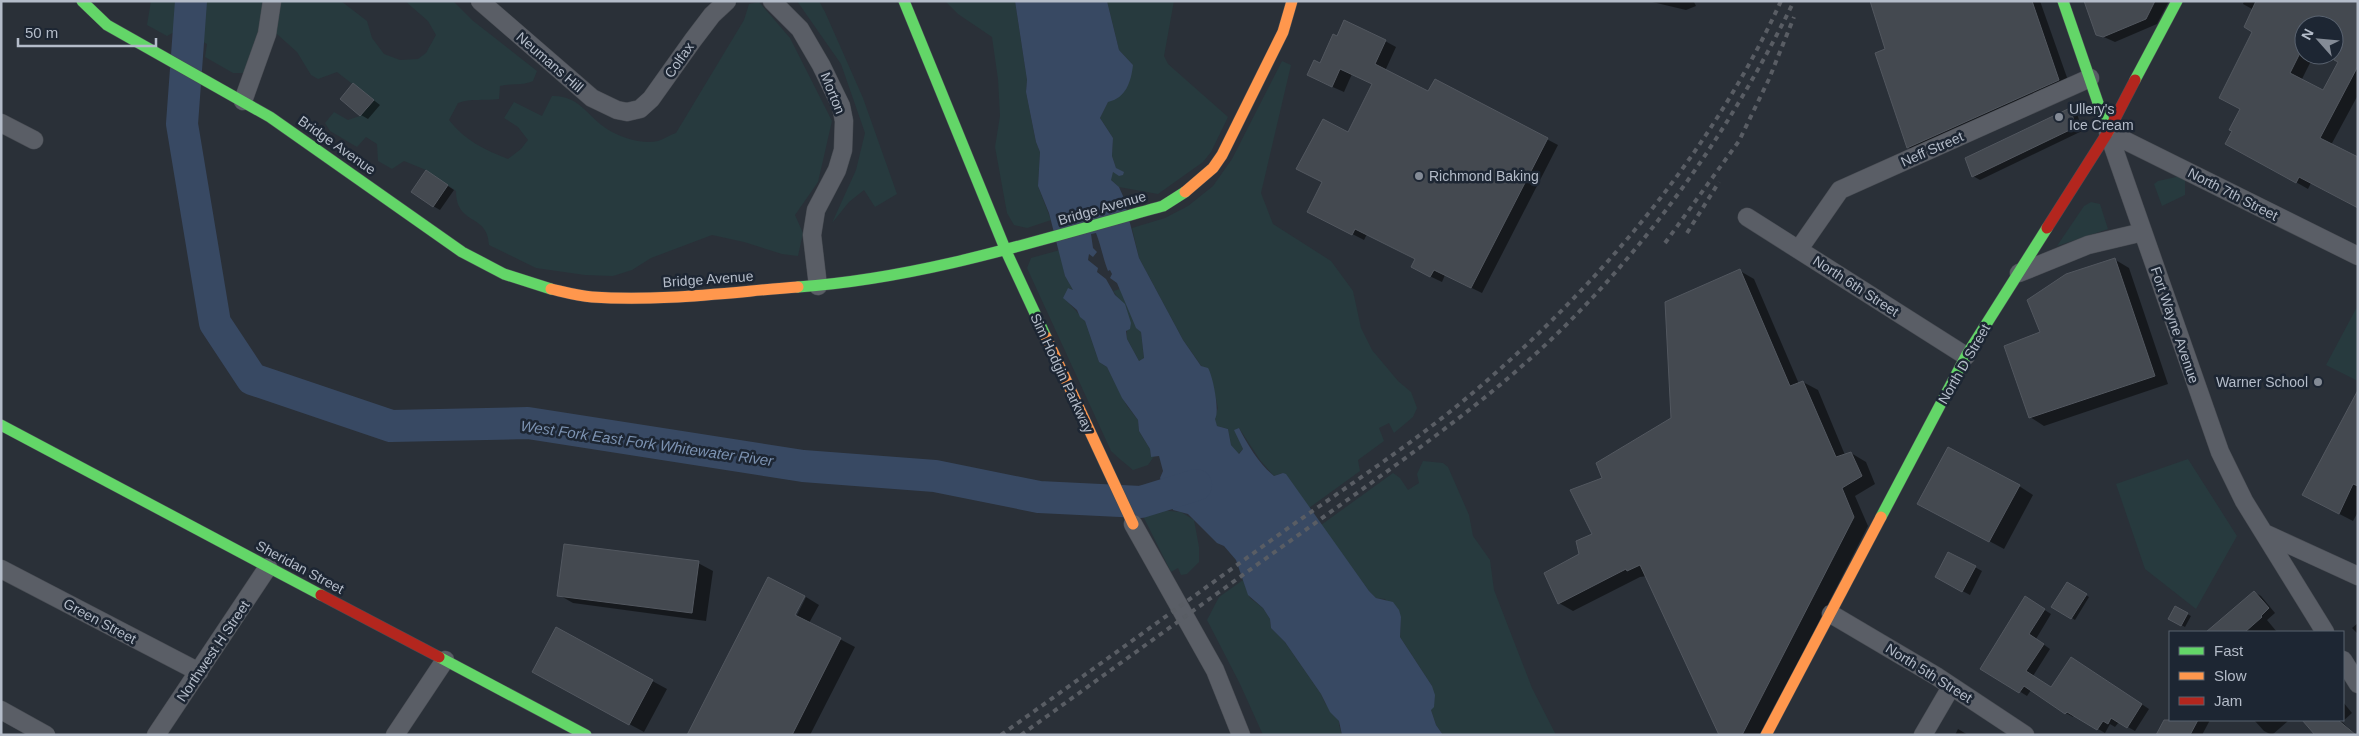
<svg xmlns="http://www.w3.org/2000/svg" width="2359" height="736" font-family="Helvetica,sans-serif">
<rect width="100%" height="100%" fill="#2a3038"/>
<path fill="#273a3e" d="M151,1h190l26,20 5,17 12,16 16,6 18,-1 8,-6 10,-18 -8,-14 -23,-20h48l19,19 65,51 -4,10c-11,5 -22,2 -33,5l-1,13c-14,2 -28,-1 -41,4l-9,17c15,20 36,30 59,39l13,-10 7,-9 -10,-13 -14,-9 10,-16 28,14 10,-20c27,-1 35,20 55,33 12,8 36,16 51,12 6,-2 12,-6 18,-8l68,-113 5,-16 10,-2 31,36 42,83 -14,61 -23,33 8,18 -5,23 -16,-2 -38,-12 -32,-7 -61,23 -19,12 -19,6 -28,-1 -49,-7 -47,-23c-1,-32 -33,-19 -33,-54l-30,-21 -22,-9 -12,8 -14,-8 -1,-17 -11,-7 -9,10 -27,-16 -5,-8 9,-11 14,8 12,-4 13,-16 -36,-28 -19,7 -7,-4 -14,-23 -20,-18 -19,39h-25l-28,-16 2,-13 -29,-14 -11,6 -20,-11z
M797,1h22l6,11 38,86 34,96 -22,13 -11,-17 -15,12 -17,21 24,-53 9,-37 -24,-69z
M945,1h70l12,79 -1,12 10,50 4,10 -2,34 13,34 -24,8 -13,-3 -7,-12 -12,-66 5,-31 -2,-37 -6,-42 -34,-23z
M1107,1h67l-10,55 4,8 60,53 -17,35 -8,10 -45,32 -39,-7 -8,-7v-5l5,-7 -4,-12 1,-18 -13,-20 8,-16 25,-37 -14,-15z
M1282,61l9,4 -30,128 12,31 58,37 22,30 8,37 11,22 26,31 13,11 6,16 -4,9 -19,16 -5,-10 -10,5 5,13 -26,19 2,11 -51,37 -19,-28 -7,-7 -9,3 -14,-16 -21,-32 -2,7 6,14 -5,5 -7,-9 -3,-16 -11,-3 -3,-7 4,-11 -6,-27 -29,-41 -44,-82 -7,-30 33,-10 23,-12 25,-20 19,-27z
M2185,175v20l-23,11 -8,-22 4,-3z
M2091,202l9,2 8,25 -51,17 27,-40z
M1060,250l5,26 8,14 -4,-2 -3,12 19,21 14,41 8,5 20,39 11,14 1,11 11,18 1,8 4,-2 -7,10 -15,5c-8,-7 -16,-13 -22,-19l-84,-183 4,-10z
M1120,289l14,34 7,9 3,26 -5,3 -12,-22v-29l-14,-19z
M2358,305v76l-32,-16z
M2188,459l49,77 -41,73 -51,-40 -29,-85z
M1423,461l20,2 5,4 21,48 4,21 17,24 4,30 38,98 24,47h-113l-7,-10 -5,-15 1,-24 -32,-49 1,-20 -16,-18 -9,-1 -7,-7 -48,-66 72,-52 7,5 8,12 11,-7 -2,-9z
M1149,509l32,3 13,8 5,27v15l-12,12 -6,1 -3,-7 -7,4 -30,-60z
M1243,580l7,18 13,10 7,11 1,9 14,14 36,52 4,9 14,18v4l3,10h-79l-23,-51 -33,-64 12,-23z"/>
<path fill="#384963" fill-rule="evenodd" d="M1015,1h92l12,49 14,15c-2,17 -7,33 -25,37l-8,16 13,20 -1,18 4,12 8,4 -1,3 -4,1 -6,-4 -2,8 8,7 4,9 16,62 44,82 18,26 7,2c5,8 12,44 7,51l2,7 11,3 3,16 8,9 4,-5 -9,-19 5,-2c8,16 21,37 35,48l9,-3 3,1 83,117 7,7 17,4 6,8 2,7 -1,20 32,49 3,9 -1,12 -3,3 5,15 7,10h-101l-3,-14 -9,-9 -9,-18 -36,-52 -14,-14 -1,-9 -7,-11 -15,-13 -12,-35 -12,-14 -7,-3 -29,-29 -15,-4 -13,-32 3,-7 -4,-15 -8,1 -1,-8 -11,-18 -1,-11 -16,-22 -15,-31 -8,-5 -14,-41 -5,-4 -3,-7 -14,-12 5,-10 5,2 -8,-14 -16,-63 -11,-27 2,-34 -4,-10 -10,-50 1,-12zM1096,233c5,13 7,25 12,38l2,-1 2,4 -2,4 7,5 19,45 5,4 3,26 -5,3 -12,-22 -1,-8 4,-2 1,-6 -6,-19 -10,-9 -9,-16 -9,-7 1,-4 -10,-8 1,-6 4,3 4,-5 -4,-4 -2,-14z"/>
<path fill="#0007" fill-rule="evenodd" d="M1648,1h48l-2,1 2,4 -10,4z
M1872,1h168l30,85 -151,68 -11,-7 -22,-97z
M2086,1h83l-12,23 -42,18 -18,-8z
M2244,1h114v94l-27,50 27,14v49l-47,-25 -3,6 -81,-46 14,-34 13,-78v-21l-11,-6zM2304,25h30v30h-9l14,7 -16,30 -22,-11 13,-26h-10z
M1385,41l11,6 -11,24 44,22 6,-12 123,64 -76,148 -37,-18 -3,7 -19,-9 -7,-13 -49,-26 -3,6 -45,-23 29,-84 25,-49 -21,-10 -8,18 -25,-11 1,-16z
M354,85l26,20 -12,14 -7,-4z
M2070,109l7,4 5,18 -102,49 -7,-4z
M433,176l21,14 -14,20 -7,-4z
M2114,259l15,9 39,116 -124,42 -14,-9 12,-84z
M1740,271l14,8 45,105 4,-2 15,8 27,65 6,-2 15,9 9,22 -20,12 13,30 -107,209h-40l-74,-159 -7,1 -67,34 -14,-8 21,-49 14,-20 10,-56 68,-59z
M2358,392v120l-5,9 -35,-18z
M2019,486l14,9 -29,54 -71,-38z
M1949,553l33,18 -12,24 -34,-18z
M698,563l15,8 -7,50 -133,-18 -14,-8z
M2067,583l22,14 -14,23 -22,-14z
M2254,592l7,4 14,17 -8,7 10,12h-69z
M806,597l13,8 -10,18 46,24 -45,88h-121l105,-114z
M2026,598l25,16 -15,25 14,10 -17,27 18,12 27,-26 71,47 -14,22 -16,-9 -4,5 -5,-3 -5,9 -31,-18 -1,2 -7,-4 -35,-23 -4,6 -45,-28z
M2176,608l15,8 -6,11 -15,-8z
M2358,623v11l-6,-6z
M557,629l110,60 -23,43 -96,-52z
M2343,702l9,11 -10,9 14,13h-40l-13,-15h40z
M2172,720h38l-8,15h-45l7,-2z
M2254,720h35l-17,15 -8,-4z
M1958,729l10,6h-13z"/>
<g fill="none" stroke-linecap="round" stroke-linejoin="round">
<path stroke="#384963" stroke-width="32" d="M191,1l-9,123 33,199 37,56 139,47 137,-3 275,43 132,10 104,21 102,5 55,-17"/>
</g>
<path fill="#444950" stroke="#52575f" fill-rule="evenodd" d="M1870,1h162l27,79 -152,68 -32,-95 10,-4z
M2084,1h71l-9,18 -43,18 -7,-2z
M2256,1h102v65l-38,72 38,19v51l-59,-31 -3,6 -71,-39 7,-13 -3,-1 11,-21 -21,-11 33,-66 -8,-5zM2304,25h30v35l4,2 -15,28 -33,-17 14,-28z
M1344,20l42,20 -11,24 53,27 7,-12 113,59 -77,150 -37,-18 -4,7 -19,-10 4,-8 -60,-30 -3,6 -45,-23 15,-30 -26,-13 27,-50 25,13 24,-48 -32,-15 -8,18 -25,-12 7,-15 6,3 13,-29 4,2z
M353,83l21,17 -14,16 -20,-17z
M2070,108l6,19 -104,50 -7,-19z
M426,170l22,15 -15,22 -22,-15z
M2115,258l40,118 -126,42 -25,-72 36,-14 -13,-32 39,-26z
M1740,269l50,117 13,-5 33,76 15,-5 11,24 -20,12 12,29 -112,218h-23l-79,-170 -13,6 -1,-2 -68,35 -14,-31 35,-19 -3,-13 16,-7 -22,-44 32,-12 -6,-15 75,-45 -6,-116z
M2358,390v96l-5,-2 -14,30 -37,-19z
M1948,447l72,38 -31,57 -72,-38z
M564,544l135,17 -7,52 -135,-17z
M1948,552l28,14 -14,26 -27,-15z
M768,577l37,19 -10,19 46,23 -49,97h-105z
M2067,582l20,12 -16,25 -20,-12z
M2254,591l15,17 -8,8 1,1 -17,15h-39z
M2025,596l20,13 -16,25 15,10 -18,27 25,16 20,-30 71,47 -15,24 -16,-10 -3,6 -5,-3 -6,9 -30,-18 -2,2 -41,-28 -5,7 -39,-24z
M2175,606l13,7 -7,13 -13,-7z
M556,627l97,53 -24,45 -97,-53z
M2164,720h34l-8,15h-34z
M2302,720h36l18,15h-41z"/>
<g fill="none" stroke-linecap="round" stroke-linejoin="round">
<defs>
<path id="street" d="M480,1l112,97 25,12 10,2 13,-3 11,-10 42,-59 19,-25 15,-14
M772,1l28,28 21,36 20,41 3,15 -1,29 -6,20 -21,40 -4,25 6,51
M243,101l24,-67 5,-33
M1,123l33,17
M2108,132l112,320 24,49 81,131
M2108,132l250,124
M1747,217l219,139
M1799,249l41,-59 250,-112
M2019,273l69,-28 55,-13
M1133,524l82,146 26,65
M2264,533l94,43
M1,569l198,103
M1831,614l105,62 89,59
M2343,660l15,24
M1,710l45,25
M156,735l112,-168
M395,735l50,-75
M1923,735l28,-48"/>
<path id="fast" d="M82,1l25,24 163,92 192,135 42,22 47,15
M904,1l102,250 40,86
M2063,1l45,131
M2135,80l42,-79
M798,287c126,-9 245,-48 365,-81l22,-14
M1,425l320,170
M1881,517l85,-161 81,-128
M439,657l147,78"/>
<path id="slow" d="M1185,192l28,-24 9,-13 61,-123 9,-31
M551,289c13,3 27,7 41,8 68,5 139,-5 206,-10
M1046,337l87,187
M1766,735l115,-218"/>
<path id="jam" d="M2047,228l61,-96 27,-52
M321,595l118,62"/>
</defs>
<use href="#street" stroke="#484c53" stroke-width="19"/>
<use href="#fast" stroke="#484c53" stroke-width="12"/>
<use href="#slow" stroke="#484c53" stroke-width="12"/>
<use href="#jam" stroke="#484c53" stroke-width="12"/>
<use href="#street" stroke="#5a5e66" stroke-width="18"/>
<use href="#fast" stroke="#63d668" stroke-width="11"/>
<use href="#slow" stroke="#ff974d" stroke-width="11"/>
<use href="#jam" stroke="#b3261e" stroke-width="11"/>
<path stroke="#595d64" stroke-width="4" stroke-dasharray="5 5" stroke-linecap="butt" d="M1687,233l32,-51
M1665,243l74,-102 30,-62 25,-62
M1001,735c95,-68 189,-136 283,-204 62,-44 127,-86 185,-135 128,-108 242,-242 312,-395
M1021,735c101,-73 202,-146 304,-219 82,-59 166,-117 238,-188 96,-95 172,-207 231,-327"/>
</g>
<g fill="#848b96" stroke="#1d2633" stroke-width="2">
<circle cx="2059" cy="117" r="5"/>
<circle cx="1419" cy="176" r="5"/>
<circle cx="2318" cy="382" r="5"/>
</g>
<g text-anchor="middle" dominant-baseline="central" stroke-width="5" stroke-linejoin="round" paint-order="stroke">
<g font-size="14" fill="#b4bcc9" stroke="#1d2633">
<text transform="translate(679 60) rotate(-55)">Colfax</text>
<text transform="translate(550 62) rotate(41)">Neumans Hill</text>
<text transform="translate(833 93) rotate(68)">Morton</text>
<text transform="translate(337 145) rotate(35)">Bridge Avenue</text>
<text transform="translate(1932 149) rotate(-24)">Neff Street</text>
<text transform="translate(2233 194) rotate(27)">North 7th Street</text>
<text transform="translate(1102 208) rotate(-16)">Bridge Avenue</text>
<text transform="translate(708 279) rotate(-4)">Bridge Avenue</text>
<text transform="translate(1856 286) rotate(33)">North 6th Street</text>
<text transform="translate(2175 325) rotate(71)">Fort Wayne Avenue</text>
<text transform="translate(1964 364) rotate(-60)">North D Street</text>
<text transform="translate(1062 373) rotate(65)">Sim Hodgin Parkway</text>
<text transform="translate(300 567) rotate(28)">Sheridan Street</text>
<text transform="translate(100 621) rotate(28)">Green Street</text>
<text transform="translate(213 651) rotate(-56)">Northwest H Street</text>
<text transform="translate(1929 673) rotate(32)">North 5th Street</text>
</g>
<g font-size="14" fill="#b4bcc9" stroke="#1d2633" text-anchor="start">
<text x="2069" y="109">Ullery's<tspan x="2069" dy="16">Ice Cream</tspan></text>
<text x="1429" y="176">Richmond Baking</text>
<text x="2308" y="382" text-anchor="end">Warner School</text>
</g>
<g font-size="15" font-style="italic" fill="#7c92b1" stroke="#1d2633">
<text transform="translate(647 443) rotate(8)">West Fork East Fork Whitewater River</text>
</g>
</g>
<rect width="2359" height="736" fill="none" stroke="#b4bcc9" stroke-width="5"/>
<rect x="2169" y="631" width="175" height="90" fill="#1d2633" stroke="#59626f"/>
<rect x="2179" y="647" width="25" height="8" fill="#63d668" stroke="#59626f"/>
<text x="2214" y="656" font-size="15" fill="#b4bcc9">Fast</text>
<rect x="2179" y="672" width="25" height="8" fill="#ff974d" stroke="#59626f"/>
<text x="2214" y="681" font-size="15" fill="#b4bcc9">Slow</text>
<rect x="2179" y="697" width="25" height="8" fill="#b3261e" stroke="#59626f"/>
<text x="2214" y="706" font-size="15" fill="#b4bcc9">Jam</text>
<g transform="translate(2319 40) rotate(297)"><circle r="24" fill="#1d2633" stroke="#59626f"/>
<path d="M0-4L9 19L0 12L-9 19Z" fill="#848b96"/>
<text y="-8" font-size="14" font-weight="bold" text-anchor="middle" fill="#b4bcc9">N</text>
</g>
<path d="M18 38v8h138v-8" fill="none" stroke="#b4bcc9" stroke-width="2.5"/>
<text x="25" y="38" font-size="15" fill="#b4bcc9" stroke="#1d2633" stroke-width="4" paint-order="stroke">50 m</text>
</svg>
